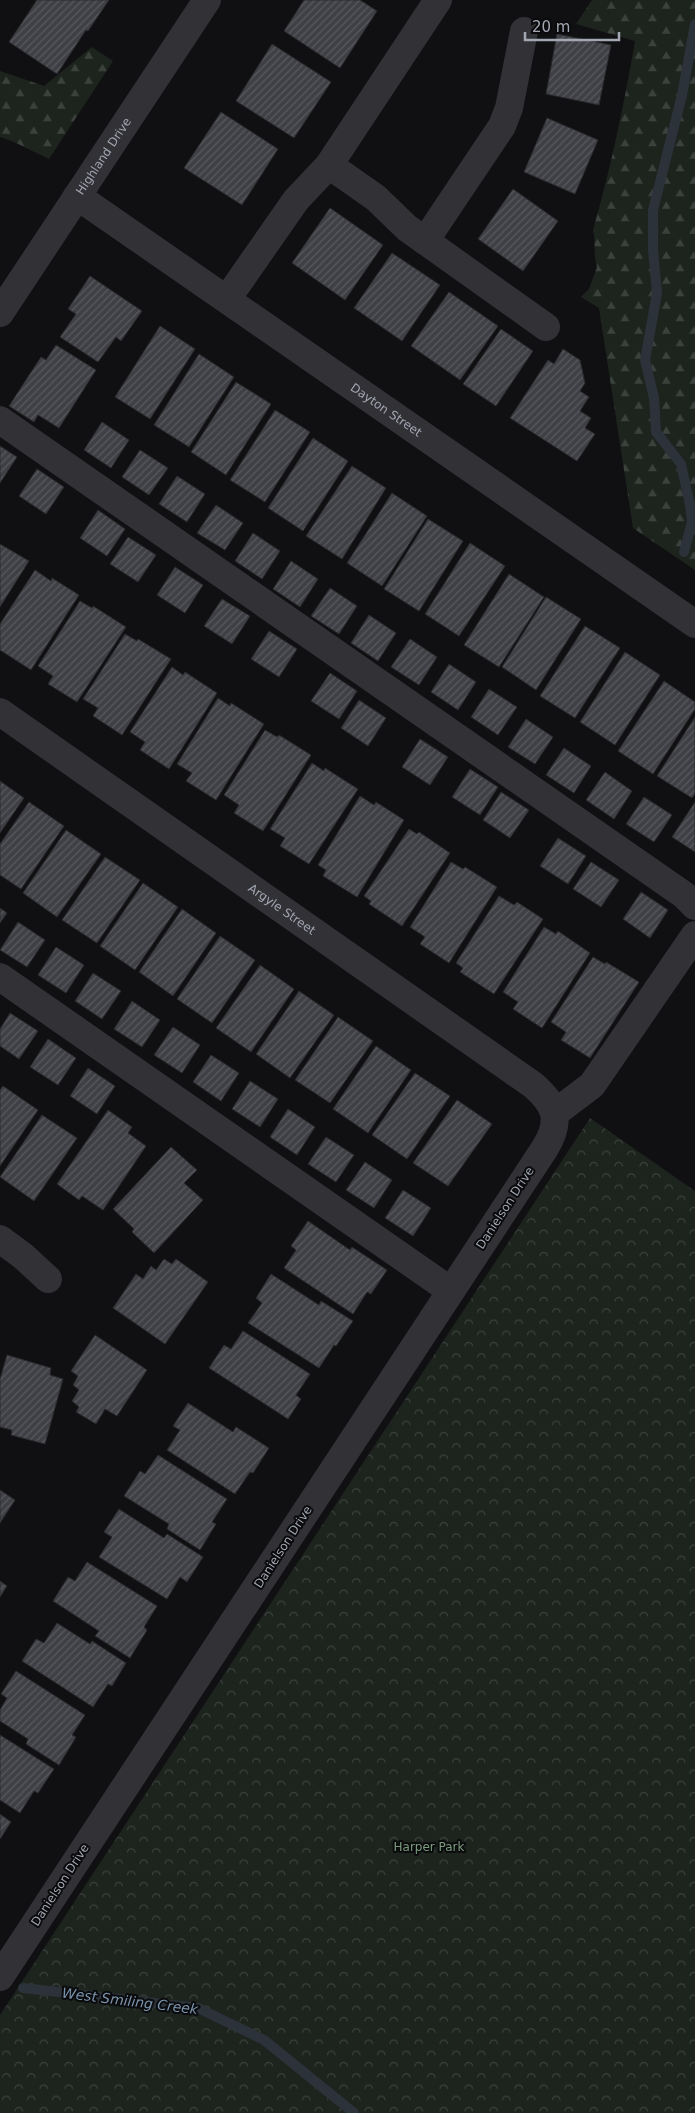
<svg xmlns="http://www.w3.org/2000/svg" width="695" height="2113" font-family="'DejaVu Sans',sans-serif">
<defs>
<pattern id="forest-firs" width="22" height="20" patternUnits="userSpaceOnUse" patternTransform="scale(1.25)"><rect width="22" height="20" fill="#1d241e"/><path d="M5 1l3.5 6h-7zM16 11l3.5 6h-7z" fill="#3b413c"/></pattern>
<pattern id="park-crowns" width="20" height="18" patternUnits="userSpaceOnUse" patternTransform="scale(1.25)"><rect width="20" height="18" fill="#1d241e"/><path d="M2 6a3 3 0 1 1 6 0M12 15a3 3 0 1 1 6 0" fill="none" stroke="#3b413c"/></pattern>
<pattern id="building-hatch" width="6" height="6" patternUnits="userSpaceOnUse" patternTransform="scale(1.25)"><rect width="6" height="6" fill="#3f4045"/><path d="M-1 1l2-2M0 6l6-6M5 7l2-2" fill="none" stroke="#58595d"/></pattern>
</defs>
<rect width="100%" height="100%" fill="#101012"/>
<path fill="url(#forest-firs)" d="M592,0h103v570l-62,-42 -34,-220 -18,-11 8,-8 8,-22c-4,-13 -1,-25 -4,-37 18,-63 31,-125 42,-189l-59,-17z
M92,47l21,14 -64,98 -35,-17 -14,-5v-66l44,15z"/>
<path fill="url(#park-crowns)" d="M590,1118l105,73v922h-695v-98z"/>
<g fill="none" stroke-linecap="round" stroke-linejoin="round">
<path stroke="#2b3239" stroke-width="10" d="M684,552l8,-30 -2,-17 -9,-41 -25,-32 -2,-34 -9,-38 12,-67 -4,-43v-40l29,-115 13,-71
M23,1988l175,20 66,32 90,73"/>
</g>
<path fill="url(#building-hatch)" stroke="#2a2a2e" d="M37,0h72l-21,31 -2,-1 -29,44 -48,-32z
M304,0h56l17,11 -37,57 -56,-37z
M557,34l54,11 -12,60 -53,-11z
M272,44l59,38 -37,56 -58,-37z
M221,112l57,37 -36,56 -58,-37z
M547,118l51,22 -23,54 -51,-22z
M513,189l45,32 -35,50 -45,-32z
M330,208l53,37 -38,55 -53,-37z
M392,253l48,32 -38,56 -48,-33z
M90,276l52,35 -21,30 -5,-4 -18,25 -38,-25 16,-23 -8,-5z
M449,292l49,34 -38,54 -49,-34z
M160,326l35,23 -45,70 -35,-22z
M501,329l32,22 -37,55 -33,-22z
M56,345l40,25 -37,58 -21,-13 -4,7 -25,-16 32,-49 5,3z
M563,349l17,11 5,23 -5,8 9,6 -9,14 11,7 -6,10 10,6 -18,27 -67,-43 38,-58 6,4z
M199,354l35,23 -45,70 -35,-22z
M236,382l35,22 -45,71 -35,-23z
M275,410l35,22 -45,70 -35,-22z
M102,422l27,18 -18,28 -27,-18z
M313,438l35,23 -45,70 -35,-23z
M0,446l17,11 -17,26z
M140,450l28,18 -19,27 -27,-18z
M352,466l34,22 -44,71 -36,-23z
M37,469l27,18 -18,27 -27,-18z
M177,476l28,18 -18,28 -28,-18z
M392,493l35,23 -45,70 -35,-23z
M216,505l27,18 -18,27 -28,-17z
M98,510l27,19 -18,27 -27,-18z
M428,519l35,22 -44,70 -35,-22z
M253,533l27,18 -18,28 -27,-18z
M128,537l28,18 -18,27 -28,-18z
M470,543l35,23 -46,70 -34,-22z
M0,544l29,17 -29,46z
M291,561l27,18 -18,28 -27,-18z
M175,567l28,18 -18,28 -28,-18z
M35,570l16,11 1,-3 27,17 -48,75 -31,-20v-26z
M509,574l35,23 -45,70 -35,-22z
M330,588l27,18 -18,28 -28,-18z
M546,597l35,22 -45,71 -34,-23z
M222,599l28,17 -18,28 -28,-18z
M80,601l12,7 1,-2 33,21 -49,75 -29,-18 5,-8 -15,-10z
M369,615l27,18 -18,28 -27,-18z
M585,626l35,22 -45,70 -35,-22z
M269,631l28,18 -18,28 -28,-18z
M125,634l12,7 1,-2 33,20 -49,76 -29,-19 5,-8 -15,-9z
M410,639l27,18 -18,28 -28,-18z
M625,652l35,23 -45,70 -35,-23z
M449,664l27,18 -18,28 -27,-18z
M172,667l11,8 2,-3 32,21 -48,76 -29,-19 5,-8 -15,-10z
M330,673l27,18 -18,28 -28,-18z
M664,681l31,21v7l-42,65 -35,-23z
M489,689l28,18 -19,28 -27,-18z
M218,698l12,8 1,-3 33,21 -48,76 -30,-19 6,-8 -15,-9z
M359,700l27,18 -18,28 -27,-18z
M695,717v77l-3,4 -35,-22z
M526,719l27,18 -18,27 -27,-17z
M265,730l12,7 2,-2 32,20 -48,76 -29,-18 5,-8 -15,-10z
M420,739l28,18 -18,28 -28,-18z
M564,748l27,18 -17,27 -28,-18z
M312,763l12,8 1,-3 33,21 -49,75 -29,-18 5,-8 -15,-9z
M470,769l28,18 -18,28 -28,-18z
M605,772l27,19 -18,28 -28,-19z
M0,781l24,17 -24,35z
M501,792l28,18 -19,28 -27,-18z
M360,796l14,9 2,-3 28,18 -47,77 -34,-21 3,-6 -8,-5z
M644,797l28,18 -18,27 -28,-18z
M29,802l35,24 -43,63 -21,-14v-31z
M695,802v50l-23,-15z
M409,829l8,5 2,-2 31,21 -48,73 -33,-22 2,-3 -7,-5z
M66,830l35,24 -44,63 -34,-24z
M558,838l28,18 -18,28 -28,-18z
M105,857l35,23 -43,63 -35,-23z
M451,862l12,7 2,-2 32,20 -48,76 -29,-19 5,-7 -15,-10z
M591,862l28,18 -18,27 -28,-18z
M143,883l35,24 -43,63 -35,-24z
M641,892l27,18 -18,28 -27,-19z
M499,896l15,9 3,-3 26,17 -49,75 -34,-22 3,-4 -7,-5z
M0,908l7,5 -7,10z
M182,909l34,24 -43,63 -34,-24z
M18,922l27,18 -18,27 -27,-17z
M544,927l12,7 2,-3 32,22 -48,75 -29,-19 5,-7 -15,-10z
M220,936l35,24 -43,63 -35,-24z
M56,947l28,18 -18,28 -28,-18z
M593,957l12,7 1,-2 33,20 -49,76 -29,-18 5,-8 -15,-10z
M260,965l34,24 -43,63 -35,-24z
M93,973l28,18 -19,28 -27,-18z
M299,991l35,24 -44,63 -34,-24z
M132,1001l28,19 -18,27 -28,-18z
M10,1013l28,18 -19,28 -19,-13v-17z
M338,1017l35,24 -43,62 -35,-23z
M173,1027l27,18 -18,28 -28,-18z
M48,1039l28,19 -18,27 -28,-18z
M376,1046l35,24 -43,63 -35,-24z
M211,1055l28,18 -18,28 -28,-19z
M88,1068l27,18 -18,28 -27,-18z
M415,1073l35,23 -43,63 -35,-24z
M250,1081l28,18 -18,28 -28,-18z
M3,1086l35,24 -38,56v-76z
M457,1100l35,24 -44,62 -35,-23z
M288,1109l27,18 -18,28 -27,-18z
M108,1110l24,17 -4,6 18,13 -43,64 -21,-14 -3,4 -22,-16z
M42,1115l35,23 -43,63 -34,-24z
M326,1137l28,18 -18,27 -28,-18z
M171,1147l26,23 -13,13 19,17 -49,53 -22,-21 2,-3 -21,-20z
M365,1162l27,18 -18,28 -28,-18z
M403,1190l28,18 -18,28 -28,-18z
M308,1221l42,29 2,-3 35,23 -16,24 -4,-2 -14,22 -69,-46 12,-18 -5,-4z
M164,1259l8,5 4,-5 32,23 -43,62 -52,-36 23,-34 7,5 8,-13 5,4z
M271,1274l48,31 2,-4 32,20 -17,25 -2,-1 -15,23 -71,-45 14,-20 -6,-5z
M243,1331l67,43 -14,21 5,4 -13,20 -79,-51 15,-23 7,4z
M95,1335l52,35 -30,46 -12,-7 -9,15 -20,-12 3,-5 -7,-6 7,-11 -6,-5 5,-9 -7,-5z
M7,1355l44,13 -1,7 13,4 -18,65 -34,-9 1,-5 -12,-3v-48z
M188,1403l45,29 3,-5 33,21 -16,25 -3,-1 -15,22 -68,-44 13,-20 -7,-4z
M158,1455l69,44 -15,23 4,2 -16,26 -33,-21 2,-5 -45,-28 16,-25 5,3z
M0,1490l15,10 -15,23z
M119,1509l45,29 3,-4 36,23 -16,25 -7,-5 -13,22 -68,-42 13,-20 -8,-5z
M87,1562l70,44 -13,21 3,3 -17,28 -35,-22 4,-5 -46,-30 15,-24 7,4z
M0,1581l7,5 -7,11z
M57,1623l33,21 2,-3 34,22 -14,23 -4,-2 -15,23 -71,-46 14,-22 8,4z
M16,1671l69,44 -13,20 4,2 -17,28 -33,-21 2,-5 -28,-18v-11l7,-12 -6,-4z
M0,1735l54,34 -16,24 -4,-2 -14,22 -20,-13z
M0,1814l11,8 -11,17z"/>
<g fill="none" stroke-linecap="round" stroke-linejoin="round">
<g stroke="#323236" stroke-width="28">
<path d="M329,165l47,33 31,30 139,99"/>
<path id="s1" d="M77,196l618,428"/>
<path d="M425,241l77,-115 7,-18 15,-77"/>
<path d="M227,299l69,-99 33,-35 109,-165"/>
<path id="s2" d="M0,313l207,-313"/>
<path d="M0,420l684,475 11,11"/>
<path id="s3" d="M0,712l533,373c23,20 29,35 12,63l-545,829"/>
<path d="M0,977l451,314"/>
<path d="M555,1113l37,-28 103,-150"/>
<path d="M0,1239l23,17 25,23"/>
</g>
</g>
<g text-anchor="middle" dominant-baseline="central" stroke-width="4" stroke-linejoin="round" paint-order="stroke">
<g font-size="12" fill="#a2a7b2" stroke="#0b0b0d">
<text stroke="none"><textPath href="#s2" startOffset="188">Highland Drive</textPath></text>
<text stroke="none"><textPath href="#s1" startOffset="376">Dayton Street</textPath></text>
<text stroke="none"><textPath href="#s3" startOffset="344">Argyle Street</textPath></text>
<text transform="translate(505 1208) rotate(-57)">Danielson Drive</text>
<text transform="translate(283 1547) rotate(-57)">Danielson Drive</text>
<text transform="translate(60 1885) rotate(-57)">Danielson Drive</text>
</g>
<g font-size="12" fill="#7a9c7d" stroke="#0b0b0d">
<text x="429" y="1847">Harper Park</text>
</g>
<g font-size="14" font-style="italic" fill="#7a93ac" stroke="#0b0b0d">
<text transform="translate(130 2001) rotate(7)">West Smiling Creek</text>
</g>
</g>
<path d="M525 32v8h94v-8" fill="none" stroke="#a2a7b2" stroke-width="2.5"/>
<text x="532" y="32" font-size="15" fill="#a2a7b2" stroke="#0b0b0d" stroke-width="4" paint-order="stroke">20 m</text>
</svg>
